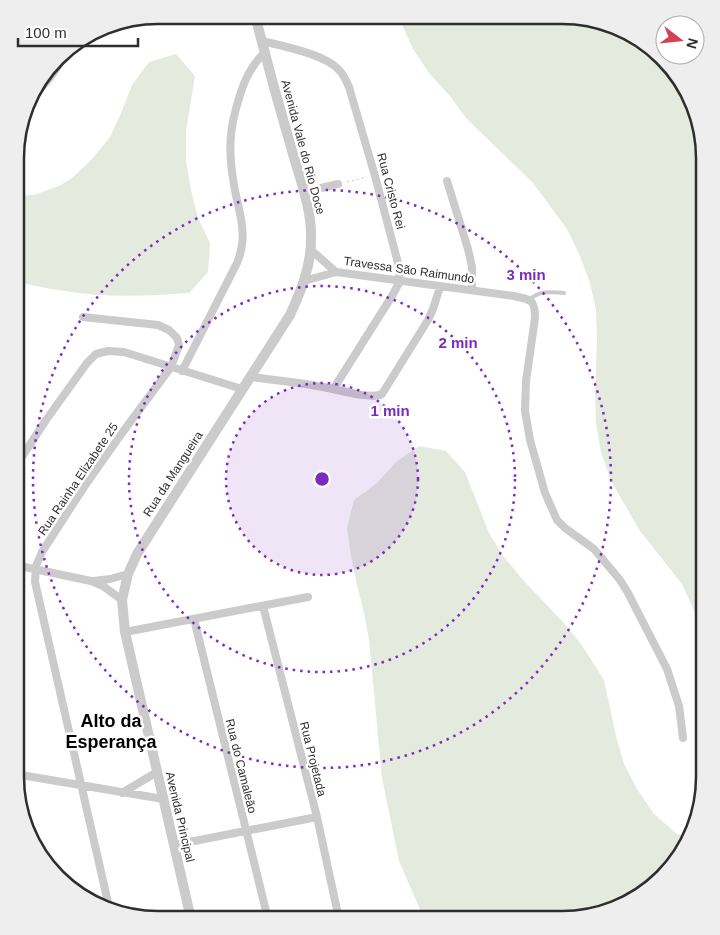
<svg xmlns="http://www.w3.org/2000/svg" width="720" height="935" font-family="Arial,sans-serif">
<rect width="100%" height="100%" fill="#fff"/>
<path fill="#e5eade" d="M398,16h183l68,28 41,51 15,63v477l-23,-51 -42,-53 -29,-50 -10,-29 -5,-28 -1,-30 2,-55 -1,-29 -6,-27 -10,-27 -13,-27 -34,-46 -66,-64 -18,-24 -20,-22 -16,-24z
M176,54l19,22 -9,55v30l5,29 7,28 12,25 -2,29 -19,21c-41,3 -83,5 -124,-2 -16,-2 -32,-6 -49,-9v-86l18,-1 27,-10 11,-7 20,-19 18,-22 12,-26 10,-26 17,-23z
M419,446l27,5 19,21 24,61 15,24 19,23 40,42 18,22 23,36 12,56 8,28 13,25 17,25 23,20 11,2 -7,21 -56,48 -63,15h-137l-3,-6 -23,-53 -17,-83 -13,-138 -5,-27 -7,-28 -6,-29 -4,-28 7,-28 23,-17 19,-21z"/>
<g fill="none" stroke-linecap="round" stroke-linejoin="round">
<path stroke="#cbcbcb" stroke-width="1" stroke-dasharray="2.5 2.5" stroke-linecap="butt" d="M347,182l20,-5"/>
<path stroke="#cbcbcb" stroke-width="4" d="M530,299c12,-9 19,-7 34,-6"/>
<path stroke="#cbcbcb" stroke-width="8" d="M262,41c20,5 63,13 77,29 5,5 7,11 10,17l26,89 23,87 2,18 -8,15 -58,92
M29,101c15,-16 30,-31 37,-52
M447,181l21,68 4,18v23
M304,192l34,-8
M311,250l25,22
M304,281l32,-9 178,24c17,4 21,3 21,22l-9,63 -1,30 5,29 15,53 12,27 8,8 29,21 26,31 8,13 39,76 12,37 4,32
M83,317l75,8 11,5 8,8 2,7 -8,22 -49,66 -38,54 -42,65 -6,14 -1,16 74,325
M16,344l3,-5
M182,371l55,-108c2,-5 4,-12 5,-18 3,-20 -5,-41 -8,-60 -6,-34 -5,-57 6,-90 5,-17 12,-30 24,-42
M251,377c22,3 44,5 66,9 16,2 52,14 65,8l46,-74 5,-11 7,-22
M16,466l30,-46 41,-57 9,-9 12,-3 16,1 118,37
M15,565l76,16 12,5 19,14
M93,581l17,-2 18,-5
M263,606l54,211 22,102
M194,619l74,300
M125,632l183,-35
M15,774l148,25
M122,793l35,-21
M174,845l143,-28"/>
<path stroke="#cbcbcb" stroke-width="10" d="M191,919l-66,-287 -3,-32 6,-26 9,-20 153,-239c11,-24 21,-48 21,-76 1,-31 -12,-62 -20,-92 -13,-44 -25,-88 -36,-132"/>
</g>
<circle cx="322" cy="479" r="96" fill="#7b2cbf" fill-opacity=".12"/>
<g fill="none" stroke="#7b2cbf" stroke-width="2.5" stroke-dasharray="2.5 5">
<circle cx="322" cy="479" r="96"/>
<circle cx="322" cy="479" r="193"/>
<circle cx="322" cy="479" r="289"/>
</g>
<g text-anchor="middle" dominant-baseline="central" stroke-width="5" stroke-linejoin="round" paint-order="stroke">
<g font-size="12" fill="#2e2e2e" stroke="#fff">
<text transform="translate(303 147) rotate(75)">Avenida Vale do Rio Doce</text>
<text transform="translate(391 191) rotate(75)">Rua Cristo Rei</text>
<text transform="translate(409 270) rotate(8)">Travessa São Raimundo</text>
<text transform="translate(173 474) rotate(-57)">Rua da Mangueira</text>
<text transform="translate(78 479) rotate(-56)">Rua Rainha Elizabete 25</text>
<text transform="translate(313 759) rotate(76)">Rua Projetada</text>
<text transform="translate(241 766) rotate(76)">Rua do Camaleão</text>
<text transform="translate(180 817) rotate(77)">Avenida Principal</text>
</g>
<g font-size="18" font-weight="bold" fill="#000" stroke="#fff">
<text x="111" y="721">Alto da<tspan x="111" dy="21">Esperança</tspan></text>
</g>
</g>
<path d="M0 0H720V935H0ZM158 24H562A134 134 0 0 1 696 158V777A134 134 0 0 1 562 911H158A134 134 0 0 1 24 777V158A134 134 0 0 1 158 24Z" fill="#eee" fill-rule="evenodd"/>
<path fill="none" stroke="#2e2e2e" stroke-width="2.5" d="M158 24H562A134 134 0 0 1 696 158V777A134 134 0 0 1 562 911H158A134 134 0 0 1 24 777V158A134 134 0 0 1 158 24Z"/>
<circle cx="322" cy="479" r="8" fill="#7b2cbf" stroke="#fff" stroke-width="2.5"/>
<g font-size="15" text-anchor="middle" font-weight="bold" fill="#7b2cbf" stroke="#fff" stroke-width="5" stroke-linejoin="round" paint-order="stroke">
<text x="526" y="280">3 min</text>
<text x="458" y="348">2 min</text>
<text x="390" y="416">1 min</text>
</g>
<g transform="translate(680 40) rotate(106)"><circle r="24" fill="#ffffff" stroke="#ababab"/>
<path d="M0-4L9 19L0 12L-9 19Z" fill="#d54154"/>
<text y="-8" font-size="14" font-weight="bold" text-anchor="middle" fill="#2e2e2e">N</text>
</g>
<path d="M18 38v8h120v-8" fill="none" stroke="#2e2e2e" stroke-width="2.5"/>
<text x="25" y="38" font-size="15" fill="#2e2e2e" stroke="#ffffff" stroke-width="4" paint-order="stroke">100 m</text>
</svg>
